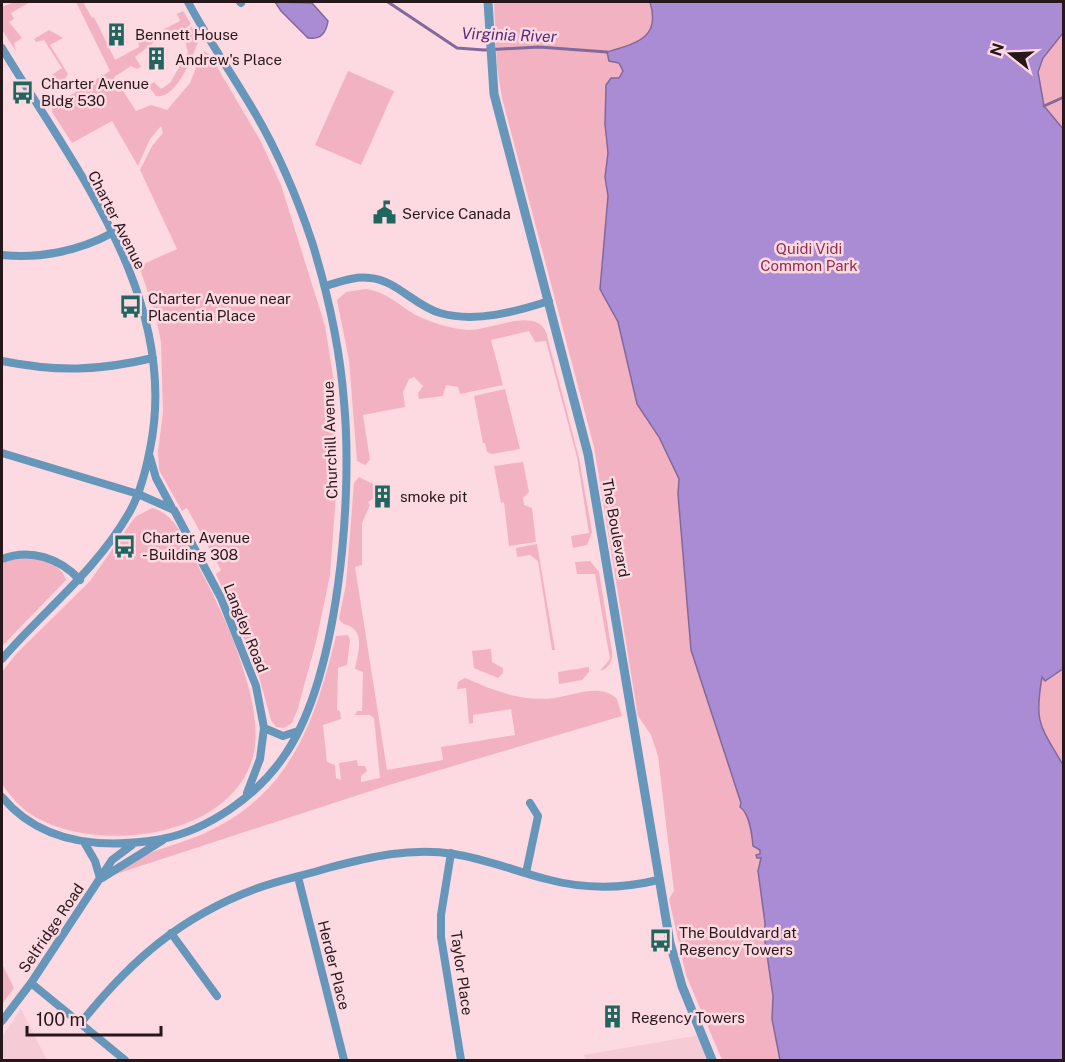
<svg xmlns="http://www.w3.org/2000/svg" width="1065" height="1062" font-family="'Public Sans',sans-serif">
<rect width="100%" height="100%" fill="#fdd9e1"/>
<path fill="#f5cbd5" d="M21,1009l26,51h-45v-23z
M700,1035l12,25h-127l-1,-5z"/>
<path fill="#f3b2c2" d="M14,2h16l-19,11 3,6 -5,3 13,16 -8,5 2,8 -14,-21v-23z
M76,2h7l9,16 2,-1 21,43 24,-13 -1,-10 3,4 39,-20 -3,-7 6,-3 8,13 -5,4 -1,15 -9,-11 -15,10 -3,-3 -23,18 6,10 -4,2 -6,-3 -17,11 22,34 15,-6 16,5 23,-27 11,-29 3,-3 6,4 50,85 21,45 44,141 8,50 4,105 -7,94 -14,67 -18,66 -6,15 -8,5 -8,-1 -5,-7 -15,-54 -40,-92 5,-4 -34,-62 -5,3 -23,-41 -1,-18 5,-40 -2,-70 -6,-29 -16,-47 38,-17 -37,-79 12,-24 11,-13 -2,-7 -11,13 -12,27 -26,-45 -40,22 -20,-31v-9l4,-4 2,4 52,-32z
M494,2h569v1058h-341l-36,-85 -17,-76 5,-8 -16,-135 -7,-21 -13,-19 -44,-269 -92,-349 -5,-31z
M191,26l8,14c-7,16 -22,60 -43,56l-8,-10 6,-4 7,7 9,-6 18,-31 -2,-7z
M49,30l14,8 -13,7 18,29 -4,7 -15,5 -3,-2 8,-5 -2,-4 10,-7 -18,-28 -8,2 -2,-3z
M348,71l46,20 -33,74 -46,-20z
M365,289c20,2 33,15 49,25 14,8 38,15 54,16 23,0 67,-23 78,2l33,126 13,74 -5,13 -14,3 -2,-12 18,-3 -12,-76 -31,-116 -11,1 -6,-11 -38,9 12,45 -43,9 -2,-7 -12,-2 -3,11 -24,3 -1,-6 5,-7 -9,-9 -5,2 -6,13 2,15 -42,8 7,45 -5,5 -8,-4 -8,-101 -12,-60 9,-8z
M505,389l15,60 -28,5 -5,-2 -2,-9h-2l-9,-47z
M523,462l6,30 -6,6 1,7 8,3 4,34 -27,4 -5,-44 -3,1 -7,-37z
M359,477l26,13 -17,12 2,3 -8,18v42l-7,2 32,203 56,-10 -2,-13 74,-12 -4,-26 -38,6v8l-4,1 -3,-36 -9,1 1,-7 7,-4c30,13 57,24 90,20 20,-3 46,-15 62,1l5,17 -233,69 -273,89c21,-22 60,-28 87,-40 88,-39 112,-113 133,-198l12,-1 2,5 -3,25 -9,3 -1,42 3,1 1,8 -18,6 4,37 8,3 1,13 5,2 -2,-17 18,-3 1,6h7l2,5 -6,5v6l19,-4 -6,-60 -4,-3h-15l2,-4h5l1,-39 -8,-3c2,-12 10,-34 -4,-42 -5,-3 -8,-2 -12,-8l7,-35 8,-101z
M152,508c26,5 39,46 51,67 23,43 61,129 51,177 -18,85 -152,102 -217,66 -15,-8 -26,-21 -35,-34v-112l14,-18 74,-73 45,-64z
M537,544l18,106h-3l-14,-89 -8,-6 -13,2 -1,-9z
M18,558c17,0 42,2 48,22l-64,66v-83z
M590,561l9,11 13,80c1,9 -3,16 -12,19l10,-12 -15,-85h-18l-2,-12z
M491,649l1,13 11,6v5l-5,5 -24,-10 -2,-17z
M589,667v5l-7,8 -23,4 -1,-12z
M2,964l12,24 -12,16z"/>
<path fill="#a98cd3" stroke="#82699c" stroke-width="1.5" d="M275,2l37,1 16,18c-2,12 -7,19 -20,17l-27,-27z
M650,2h413v31l-20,25 -5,14 6,34 20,24v538l-19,13 -3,-4c-8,47 -2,48 21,88v295h-283l-8,-41 1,-23 -8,-55v-18l-7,-52 3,-13h-4l-1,-3 4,-1v-4l-7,-4c-1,-11 -3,-32 -13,-39l1,-4 -50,-153 -13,-156 1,-15 -20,-42 -22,-33 -19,-82 -18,-33 8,-93 -3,-19 3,-24 -3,-29 1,-39 5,-7h8l4,-7 -4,-8 -10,-2 -2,-9c30,-9 54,-14 43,-50z"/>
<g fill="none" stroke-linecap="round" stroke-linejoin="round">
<path stroke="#82699c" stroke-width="3" d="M388,2l69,46 27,2 55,-3 68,5
M1044,106l20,-9"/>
<path stroke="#6796bb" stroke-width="8" d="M240,2l1,1
M2,48c72,119 179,252 148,401 -4,21 -10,45 -21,64 -34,59 -84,96 -127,146
M2,255c37,4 77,-4 110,-22
M325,286c14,-4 30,-10 45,-8 26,2 45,28 70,35 35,10 75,-1 109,-12
M2,361c55,11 96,10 151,-3
M2,453l136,41 36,16 47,88 35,88 8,42 -4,31 -13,34
M150,457l6,21 15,28
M2,559c28,-11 58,-1 78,21
M264,728l19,8 15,-5
M2,797c40,48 102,52 160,42 46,-9 94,-43 120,-80 57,-78 71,-262 62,-357 -4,-54 -16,-108 -32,-160 -15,-45 -33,-88 -57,-129 -22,-38 -47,-73 -67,-111
M84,842l11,19 5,17
M451,853l-10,62v22l20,123
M526,873l12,-57 -8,-13
M298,877l46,183
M102,878l61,-38
M171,933l46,63
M31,983l94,77
M2,1021l29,-38 81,-123 20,-15
M80,1024c50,-63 101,-108 178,-136 23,-8 47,-13 70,-20 41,-11 83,-21 126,-14 32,5 61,17 92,25 37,10 75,10 112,1"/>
<path stroke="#6796bb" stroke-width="9" d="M488,2l6,92 94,360 82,489 12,43 30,74"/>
</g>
<defs>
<symbol id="building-bare" viewBox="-9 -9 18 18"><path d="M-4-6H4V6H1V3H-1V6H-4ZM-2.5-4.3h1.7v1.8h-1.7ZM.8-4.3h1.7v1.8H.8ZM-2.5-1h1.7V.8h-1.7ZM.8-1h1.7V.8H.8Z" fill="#1f675e" stroke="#fdd9e1" stroke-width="2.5" paint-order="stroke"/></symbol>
<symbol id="bus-bare" viewBox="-9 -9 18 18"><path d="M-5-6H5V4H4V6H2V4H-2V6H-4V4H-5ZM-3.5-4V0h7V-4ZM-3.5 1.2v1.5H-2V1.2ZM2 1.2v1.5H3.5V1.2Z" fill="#1f675e" stroke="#fdd9e1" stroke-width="2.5" paint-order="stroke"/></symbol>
<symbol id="civic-bare" viewBox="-9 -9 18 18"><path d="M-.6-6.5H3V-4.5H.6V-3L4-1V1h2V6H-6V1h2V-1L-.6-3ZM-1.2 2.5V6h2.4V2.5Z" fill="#1f675e" stroke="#fdd9e1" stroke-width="2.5" paint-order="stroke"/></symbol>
</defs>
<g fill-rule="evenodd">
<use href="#building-bare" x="100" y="18" width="33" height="33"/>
<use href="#building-bare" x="140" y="42" width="33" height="33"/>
<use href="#bus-bare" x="6" y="76" width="33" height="33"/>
<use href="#civic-bare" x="368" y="196" width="33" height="33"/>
<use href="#bus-bare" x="114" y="290" width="33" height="33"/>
<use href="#building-bare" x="366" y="480" width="33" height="33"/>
<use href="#bus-bare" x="108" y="530" width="33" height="33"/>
<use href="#bus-bare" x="644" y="924" width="33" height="33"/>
<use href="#building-bare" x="596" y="1000" width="33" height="33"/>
</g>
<g text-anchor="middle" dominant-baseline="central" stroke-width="5" stroke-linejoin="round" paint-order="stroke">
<g font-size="15" fill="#26171b" stroke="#fdd9e1" text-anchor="start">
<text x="135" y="34">Bennett House</text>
<text x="175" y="59">Andrew's Place</text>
<text x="41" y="83">Charter Avenue<tspan x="41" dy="17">Bldg 530</tspan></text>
<text x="402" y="213">Service Canada</text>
<text x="148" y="298">Charter Avenue near<tspan x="148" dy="17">Placentia Place</tspan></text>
<text x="400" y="496">smoke pit</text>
<text x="142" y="537">Charter Avenue<tspan x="142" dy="17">- Building 308</tspan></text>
<text x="679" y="932">The Bouldvard at<tspan x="679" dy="17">Regency Towers</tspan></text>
<text x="631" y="1017">Regency Towers</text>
</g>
<g font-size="15" fill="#26171b" stroke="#fdd9e1">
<text transform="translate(117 220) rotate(63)">Charter Avenue</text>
<text transform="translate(330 440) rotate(-92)">Churchill Avenue</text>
<text transform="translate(616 528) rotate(80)">The Boulevard</text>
<text transform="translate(246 628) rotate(68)">Langley Road</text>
<text transform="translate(51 928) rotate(-56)">Selfridge Road</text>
<text transform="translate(334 965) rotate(76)">Herder Place</text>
<text transform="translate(462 973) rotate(82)">Taylor Place</text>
</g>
<g font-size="15" fill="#912d50" stroke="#fdd9e1">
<text x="809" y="248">Quidi Vidi<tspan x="809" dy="17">Common Park</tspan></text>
</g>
<g font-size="16" font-style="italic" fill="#532a7e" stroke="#fdd9e1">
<text transform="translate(509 35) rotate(2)">Virginia River</text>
</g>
</g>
<rect width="1065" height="1062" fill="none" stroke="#26171b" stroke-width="6"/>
<g transform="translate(1011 54) rotate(288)" stroke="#fdd9e1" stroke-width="4.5" paint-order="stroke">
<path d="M0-4.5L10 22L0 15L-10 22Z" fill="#26171b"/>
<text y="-9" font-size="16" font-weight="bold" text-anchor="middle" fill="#26171b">N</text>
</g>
<path d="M27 1026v9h134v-9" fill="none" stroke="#26171b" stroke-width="3"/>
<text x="36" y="1026" font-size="18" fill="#26171b" stroke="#fdd9e1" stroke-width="4.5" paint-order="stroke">100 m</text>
</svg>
